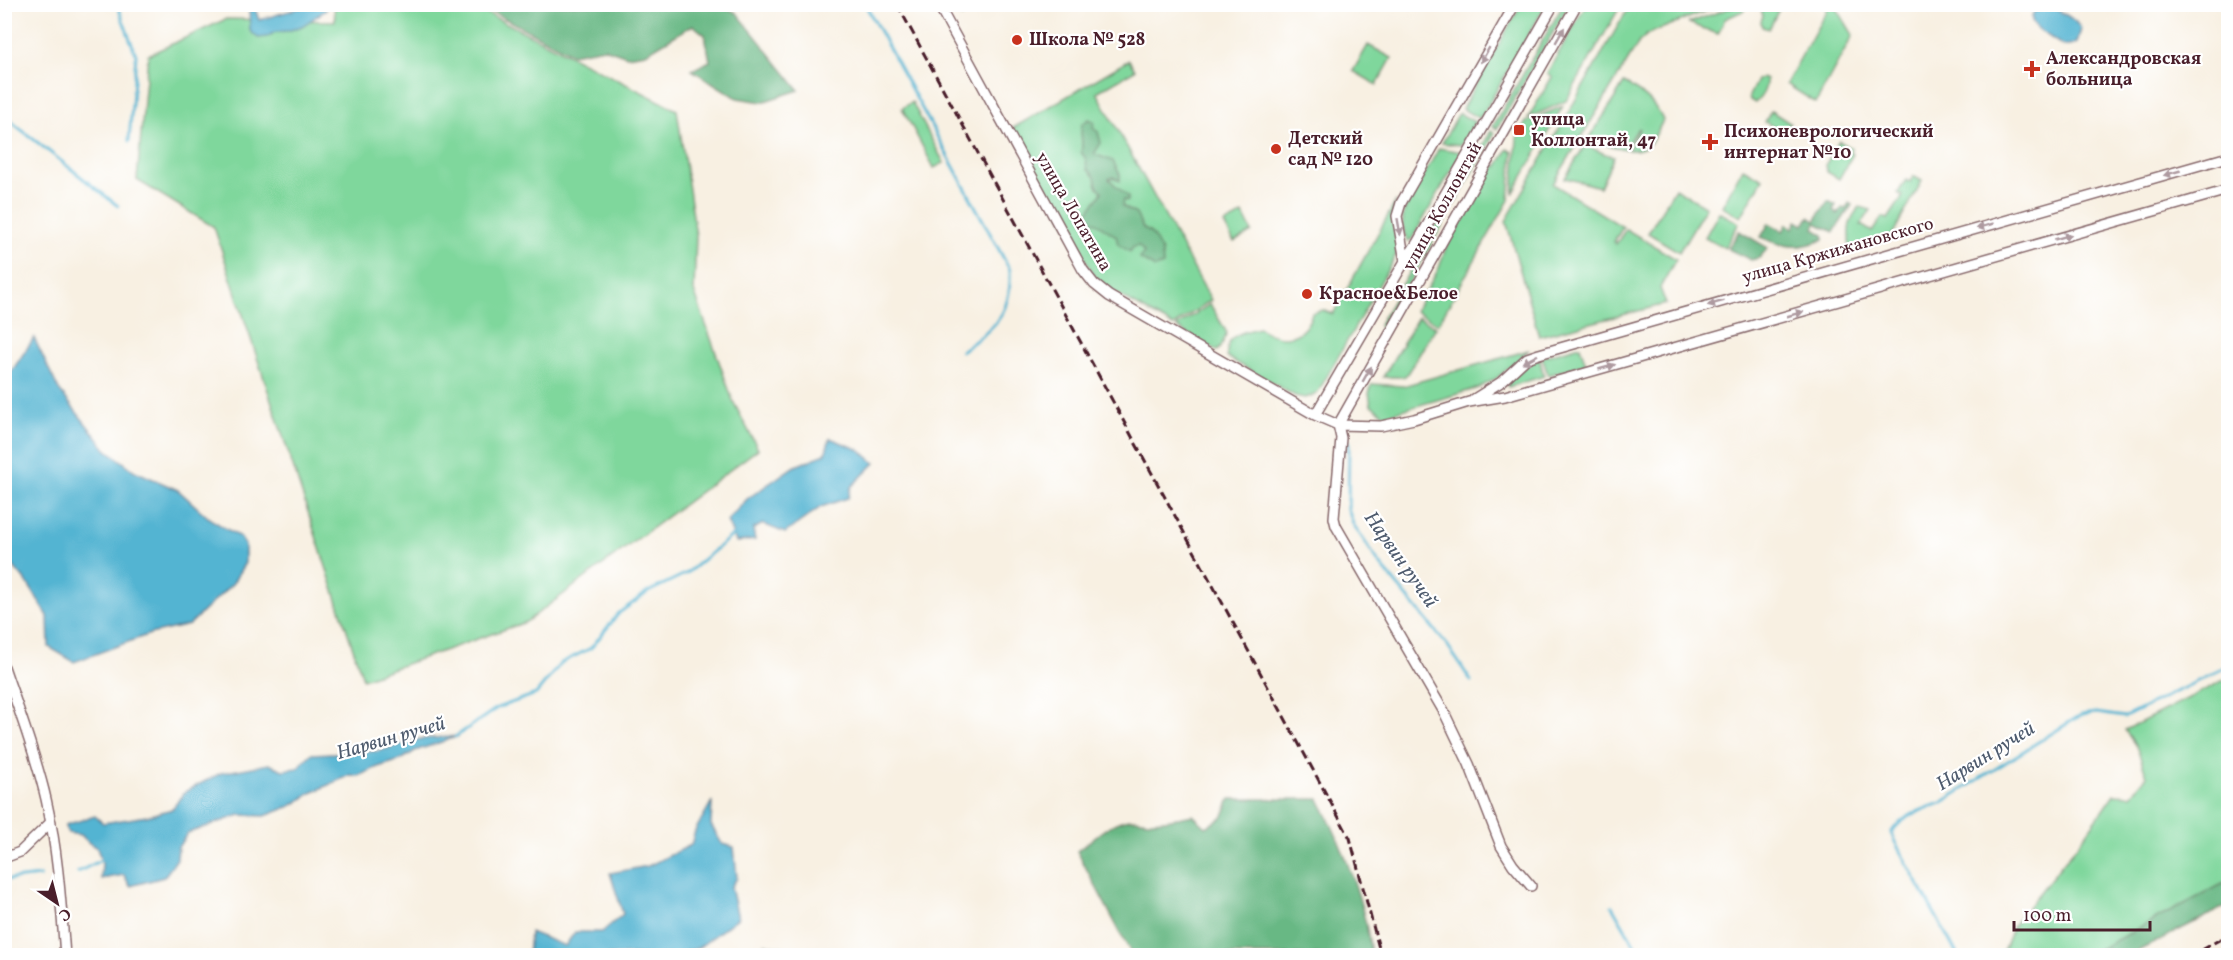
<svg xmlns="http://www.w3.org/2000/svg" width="2233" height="960" font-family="Vollkorn,serif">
<rect width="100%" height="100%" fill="#fff"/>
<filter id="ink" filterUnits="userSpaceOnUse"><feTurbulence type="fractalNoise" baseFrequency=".0167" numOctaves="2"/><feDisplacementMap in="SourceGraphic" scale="12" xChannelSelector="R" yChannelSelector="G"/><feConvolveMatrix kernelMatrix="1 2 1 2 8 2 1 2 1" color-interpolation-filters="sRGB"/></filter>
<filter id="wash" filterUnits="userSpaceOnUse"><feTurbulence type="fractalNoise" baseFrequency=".008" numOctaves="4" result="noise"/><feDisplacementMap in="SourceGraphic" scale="24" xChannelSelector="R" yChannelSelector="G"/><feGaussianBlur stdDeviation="1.35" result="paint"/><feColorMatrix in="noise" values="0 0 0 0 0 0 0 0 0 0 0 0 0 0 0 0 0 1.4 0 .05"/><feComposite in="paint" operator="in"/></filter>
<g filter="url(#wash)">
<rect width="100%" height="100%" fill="#f8f0e2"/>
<path fill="#7fd79c" stroke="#647b64" stroke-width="1.5" d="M334,5h137l206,105 19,126 -2,55 39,110 25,48 -232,173 -163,57 -149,-452 -77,-47 11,-125 78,-36 109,2z
M954,5h30l-23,12z
M1521,5h25l-66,114 -18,-10z
M1563,5h6l-72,124 -4,-3z
M1586,5h35l-55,96 -38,17 24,-41 -5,-4z
M1630,5h91l-73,29 -9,8 -86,142 70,43 -9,15 2,2 10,-15 50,30 -16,29 6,16 -127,32 -33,-115z
M1737,5h5l3,5 -20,9 -7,15 -29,-11z
M1757,5h-1h25l-12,24 -7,-2 -1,-6 2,-5 -3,-11z
M1826,5h9l18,30 -37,68 -30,-19 41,-74z
M1368,45l24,13 -15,27 -24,-14z
M1129,60l6,10 -38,22 114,208 -38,26 -69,-39 -9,-10 -82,-149z
M1762,77l4,2c1,9 -4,18 -11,24l-5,-3 -1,-4 8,-16z
M1624,83c18,10 30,18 39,37 -8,17 -13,32 -35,30l11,-21 -1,-1 -13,21 -14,-3 -22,-7z
M912,102l32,61 -10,5 -32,-60z
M1563,106l-50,88 4,-56 9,-16z
M1771,111l19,12 -3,6 -7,2 -15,-9z
M1459,113l16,9 -14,23 -19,-2z
M1491,131l4,2 -111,194 -4,1 -1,-4z
M1839,141l13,7 -2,4 3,2 -14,25 -12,-7 -1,-8z
M1585,145l20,9 9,2 -14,31 -35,-9z
M1439,148l23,4 -50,87 -4,2c-6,-8 -6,-21 -4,-30z
M1508,149l5,3 -4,48 -71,124 -23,-13 24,-43 7,-21 48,-82 3,2z
M1743,168l20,11 -22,38 -19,-11z
M1913,176l9,5 -32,58 -40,10c-2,-17 -3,-29 10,-42l11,3 -10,15 11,7 10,-15 6,2 15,-23 -5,-3 8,-13 4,2z
M1675,188l31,19 -27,45 -31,-19z
M1396,201l-3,17 4,28 -1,9 -79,139 -12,4 -10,-2 -68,-39c-2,-22 15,-25 32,-29 21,14 45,13 53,-15l11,-3 10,4z
M1719,212l20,11 -14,25 -20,-11z
M1243,214l9,18 -18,10 -10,-18z
M1210,304l17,29 -6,14 -4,4 -41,-24z
M1418,317l18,10 -29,47 -3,3h-21z
M1580,346l6,18 -38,11 -6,-18z
M1529,350l-32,28 -18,10 -94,27 -14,-10 -2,-12 3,-9 31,2z
M1539,357l5,19 -36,11 -2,-5c9,-10 20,-20 33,-25z
M2228,678v227l-98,50 -129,1 12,-30 74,-93 27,-39 17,1 16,-19 -11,-30 -11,-16z"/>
<path fill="#67b884" stroke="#586c58" stroke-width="1.5" d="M479,5h242l16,8 62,77 -37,12 -25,-4 -45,-28 18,-9 -5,-26 -12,-10 -47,28 -19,3 -23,-8 -32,6z
M1089,119l5,3 -1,6 5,4 3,11 -7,11 19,7 7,14v6l-7,-4 -4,2 19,18v4l-5,-1 -1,6 14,8 7,14 9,6 10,18 1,13 -8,3 -15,-9 4,-7 -5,-6 -6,1 -3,5 -12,-8 -2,-8 -30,-20c4,-12 13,-14 16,-25l-5,-5 -2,-9 -8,-8 -1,-10 -5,-7c3,-10 -2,-18 1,-28z
M1828,201l8,4 -3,5 5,4 4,-6 4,1 3,-6 3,2 -18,27 -18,-9 -2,6 10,6v4c-24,11 -40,9 -63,-2l8,-14 14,8 4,-7 6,4 4,-7 7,4 5,-8 6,4z
M1739,231l29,17 -9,10 -8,2 -23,-11z
M1230,799h89c23,44 47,107 52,156h-239l-55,-104c14,-10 29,-26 47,-31 10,-3 18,1 27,1 15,0 28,-3 42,-6l13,12 16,-9z
M2228,881v24l-98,50h-42z
M766,944l26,5 2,6h-53z"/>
<path fill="#53b4d2" stroke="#4e6a7e" stroke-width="1.5" d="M238,5h16l5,15 47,-14v-1h21l-1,5 -24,16 -14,5 -13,1 -8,5 -9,1 -8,-7 -1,-22 -8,-1z
M2043,5c13,3 32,13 38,24l-4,14c-4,2 -8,4 -13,3 -5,-2 -9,-6 -13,-8 -14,-9 -31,-20 -8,-33z
M34,338l25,52 47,59 29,22 43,19 32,29 30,18 5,8v18l-12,20 -44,42 -39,9 -76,28 -25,-15 -1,-31 -20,-32 -23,-28v-175z
M830,438l30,12 15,13 -24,24 -3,11 -27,9 -36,26 -22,-9 -10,5 2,11 -19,2 -9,-21 20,-22 46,-32 32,-13z
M459,736l-44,15 -14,9 -23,7 -20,9 -8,-1 -39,18 -20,13 -26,10 -25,-1 -52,18 -10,14 -1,12 -13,18 -34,9 -6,-11 -23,4 1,-16 -5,-15 -8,-5 -8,-8 -13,-2 -3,-8 30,-9 8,7 44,-7 25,-7 14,-18 35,-18 48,-9 14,6 14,-2 14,-14 68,-3 41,-12z
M712,801l-1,24 11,19 12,3 3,31 -6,9 7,31 -40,30 -24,7h-146l2,-23 35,14 10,-14h27l21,-18 -13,-41 38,-7 43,-21 4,-14z"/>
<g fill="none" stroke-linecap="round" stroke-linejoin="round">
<path stroke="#53b4d2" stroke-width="3" d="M117,4l19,51 -7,86
M865,4l145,266c2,45 -15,57 -49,81
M4,116l114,90
M1349,441l-1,68 5,15 26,39 69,83 23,35
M455,737l42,-29 39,-14 25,-31 30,-15 28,-35 29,-21 39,-19 46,-38
M78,872l27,-14
M4,880l36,-4
M1612,906l29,50
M1958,956l-63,-114 -4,-9c11,-17 32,-24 50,-30l140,-88 15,-2 29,4 103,-51"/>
</g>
</g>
<g filter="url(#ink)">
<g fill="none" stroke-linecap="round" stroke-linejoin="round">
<defs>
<path id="minor" d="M938,4l145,266 11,14 15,12 206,119 23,10 43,1 33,-7 55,-17 36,-6 723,-206
M1405,261l-8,-45 4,-13 114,-199
M1474,399l27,-17 26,-24 12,-4 689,-197
M1315,415l90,-154 12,-18 137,-239
M1338,425l3,13 -7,80 2,8 108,186 25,52 32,82 12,19 18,21
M1338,425l239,-421
M4,667c15,44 32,88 42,132 12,52 15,104 19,157
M4,858l16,-6 31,-30"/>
</defs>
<use href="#minor" stroke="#87686b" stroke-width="12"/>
<use href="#minor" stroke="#fff" stroke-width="9"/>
<path stroke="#4a1f2b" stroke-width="3" stroke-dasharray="9 4.5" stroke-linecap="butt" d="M897,4l453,834 31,118
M2190,956l38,-21"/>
</g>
<defs><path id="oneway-solid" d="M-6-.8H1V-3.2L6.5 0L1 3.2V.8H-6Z" transform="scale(1.5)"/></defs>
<g fill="#ae9aa0">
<use href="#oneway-solid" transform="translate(1560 35) rotate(-60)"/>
<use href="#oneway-solid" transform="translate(1485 55) rotate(120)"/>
<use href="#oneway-solid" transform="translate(2172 173) rotate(164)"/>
<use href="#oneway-solid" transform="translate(1985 226) rotate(164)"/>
<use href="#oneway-solid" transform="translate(1399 227) rotate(80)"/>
<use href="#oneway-solid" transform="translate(2063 237) rotate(-16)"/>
<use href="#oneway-solid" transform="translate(1716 303) rotate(164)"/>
<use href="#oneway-solid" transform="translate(1795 314) rotate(-16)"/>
<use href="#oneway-solid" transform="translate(1530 359) rotate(152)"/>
<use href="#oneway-solid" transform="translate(1607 367) rotate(-16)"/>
<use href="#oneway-solid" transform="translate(1367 374) rotate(-60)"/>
</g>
</g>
<g fill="#c8321e" stroke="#fff" stroke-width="2">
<circle cx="1017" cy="40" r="6"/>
<path d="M2029 60h6v6h6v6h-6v6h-6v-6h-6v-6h6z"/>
<rect x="1513" y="124" width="12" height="12" rx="3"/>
<path d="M1707 133h6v6h6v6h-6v6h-6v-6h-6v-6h6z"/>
<circle cx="1276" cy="149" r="6"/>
<circle cx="1307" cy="294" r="6"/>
</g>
<g text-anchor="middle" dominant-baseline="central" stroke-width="4.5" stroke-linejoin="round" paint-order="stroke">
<g font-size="18" font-weight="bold" fill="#4a1f2b" stroke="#fff" text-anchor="start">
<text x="1029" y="40">Школа № 528</text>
<text x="2046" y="59">Александровская<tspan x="2046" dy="21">больница</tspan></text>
<text x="1531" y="120">улица<tspan x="1531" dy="21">Коллонтай, 47</tspan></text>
<text x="1724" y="132">Психоневрологический<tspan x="1724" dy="21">интернат №10</tspan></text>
<text x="1288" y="139">Детский<tspan x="1288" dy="21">сад № 120</tspan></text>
<text x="1319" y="294">Красное&amp;Белое</text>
</g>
<g font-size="18" fill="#4a1f2b" stroke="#fff">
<text transform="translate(1443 207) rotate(-61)">улица Коллонтай</text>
<text transform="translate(1073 212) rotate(60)">улица Лопатина</text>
<text transform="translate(1838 251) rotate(-16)">улица Кржижановского</text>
</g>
<g font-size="20" font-style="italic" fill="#4e5b6e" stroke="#fff">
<text transform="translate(1400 560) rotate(55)">Нарвин ручей</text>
<text transform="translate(391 739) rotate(-16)">Нарвин ручей</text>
<text transform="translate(1986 757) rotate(-32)">Нарвин ручей</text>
</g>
</g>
<rect width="2233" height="960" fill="none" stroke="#fff" stroke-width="24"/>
<g transform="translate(57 903) rotate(145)" stroke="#ffffff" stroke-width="4.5" paint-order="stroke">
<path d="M0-4.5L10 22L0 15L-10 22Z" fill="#4a1f2b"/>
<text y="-9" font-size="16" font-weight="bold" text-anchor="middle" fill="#4a1f2b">С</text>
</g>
<path d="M2014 921v9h136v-9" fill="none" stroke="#4a1f2b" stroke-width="3"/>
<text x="2023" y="921" font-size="18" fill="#4a1f2b" stroke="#ffffff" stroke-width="4.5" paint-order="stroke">100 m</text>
</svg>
